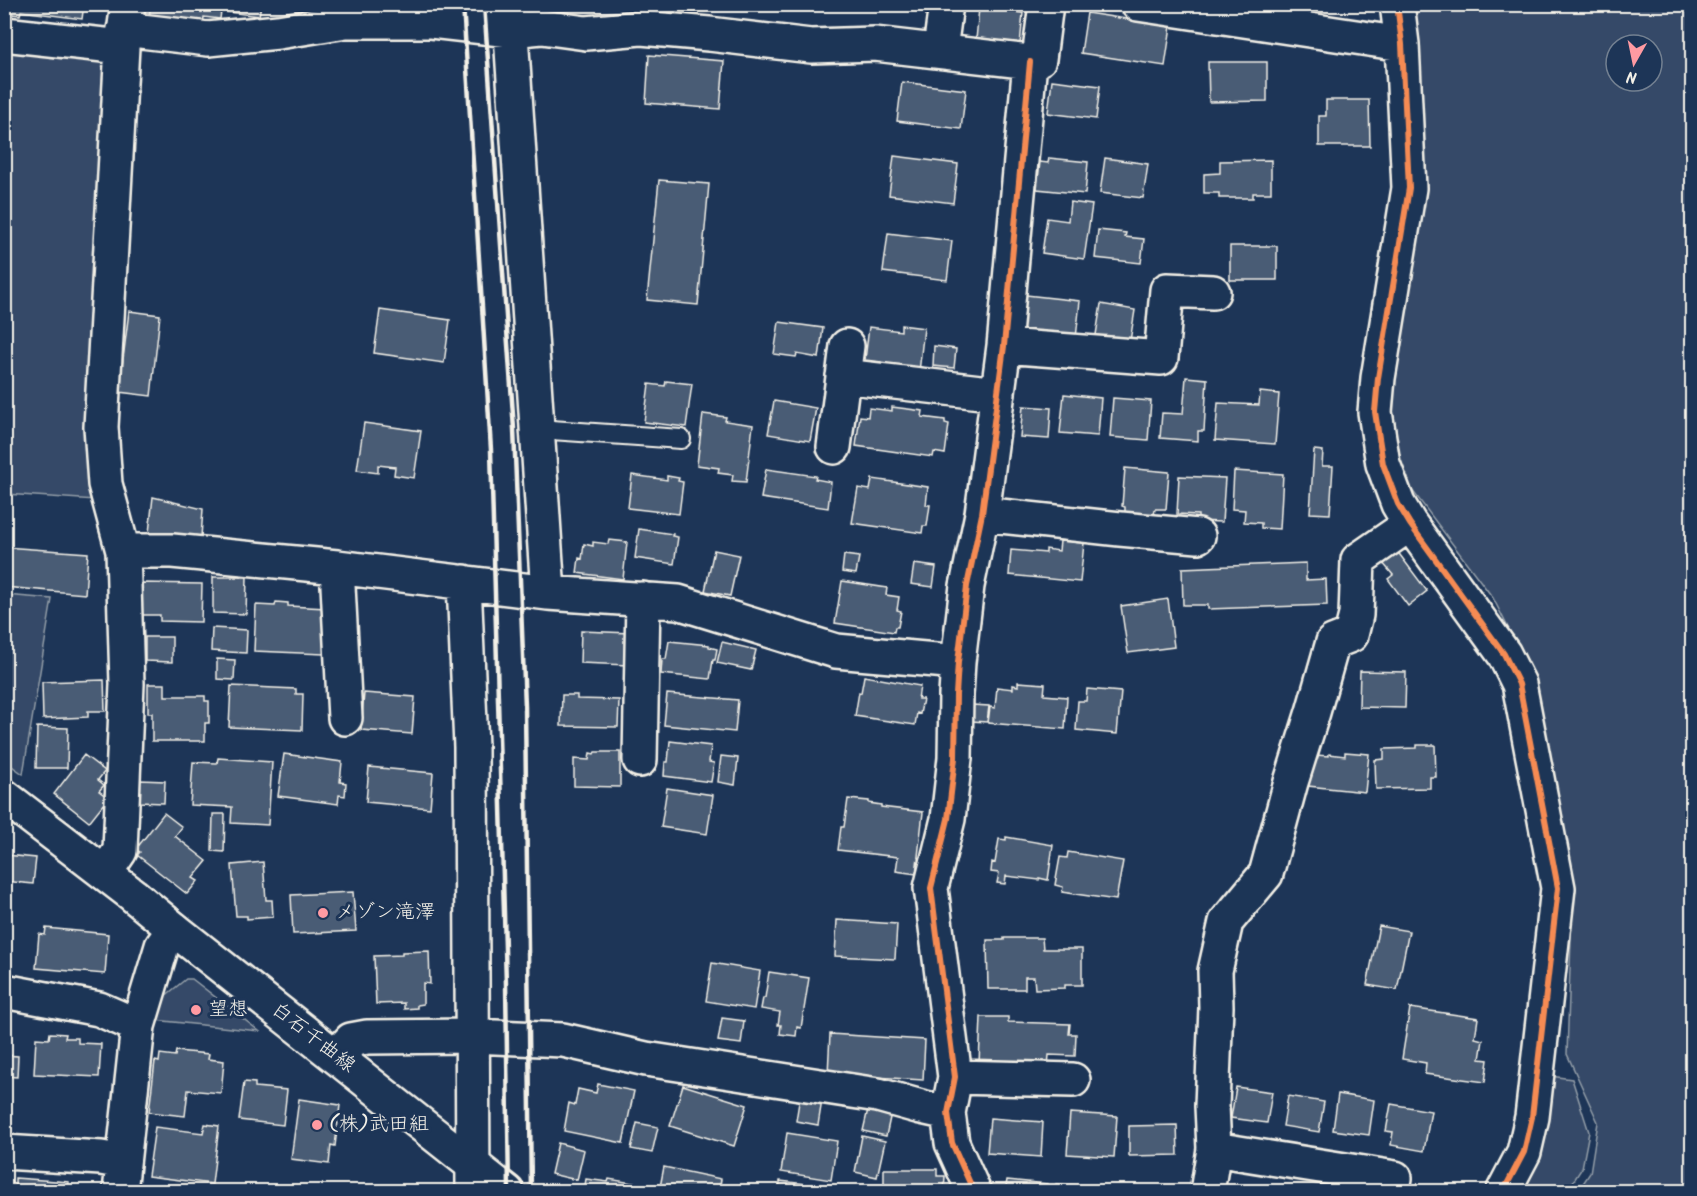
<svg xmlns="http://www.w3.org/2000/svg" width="1697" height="1196" font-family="Kalam,'Klee One',sans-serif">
<rect width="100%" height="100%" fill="#1d3557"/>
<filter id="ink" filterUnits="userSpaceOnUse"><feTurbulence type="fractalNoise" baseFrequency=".0167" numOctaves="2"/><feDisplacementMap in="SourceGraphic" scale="12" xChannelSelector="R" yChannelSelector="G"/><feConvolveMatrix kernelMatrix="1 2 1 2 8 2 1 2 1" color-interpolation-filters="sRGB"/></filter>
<g filter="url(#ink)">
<path fill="#354a67" stroke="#949ea8" stroke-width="1.5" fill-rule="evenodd" d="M1411,5h281v1186h-114l12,-18 8,-51 -31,-68 6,-173 -43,-210 -37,-73 -87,-116 -15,-43 -4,-42zM1616,45h36v36h-36z
M5,47l96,11 8,9 -13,433 -91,-6z
M5,595l47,4 -29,175 -18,-13z
M186,979h6l67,52 -104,-11 9,-23z
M1550,1076l22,3 17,53 -7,36 -15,23 -52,1z"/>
<path fill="#485b74" stroke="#f4f1e8" stroke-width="1.5" d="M4,4h80l-2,15 -61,-8 -1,4 -16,-2z
M151,4h110l-2,12 -38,-5 -1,8 -16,-2 -1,7 -54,-7z
M979,8l44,5 -3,32 -44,-5z
M1087,13l84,13 -6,40 -84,-13z
M649,55l75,6 -4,48 -74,-6z
M1208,62h59v39l-58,1z
M1052,80l48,6 -4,33 -48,-6z
M902,82l64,8 -5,39 -64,-8z
M1326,100h43l1,46h-51v-30h7z
M894,156l64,8 -5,39 -64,-8z
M1049,158l39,4 -3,32 -48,-5 3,-27 8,1z
M1105,158l43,6 -5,34 -43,-5z
M1271,160v33h-18v5h-34v-5h-15v-19l16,-1v-12z
M659,180l50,4 -11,121 -51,-5z
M1070,202l22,3 -8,54 -42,-6 5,-35 21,3z
M1098,230l28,3 -1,4 19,2 -3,24 -46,-5z
M888,233l64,8 -5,39 -64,-8z
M1230,246h47v34h-47z
M1026,295l54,6 -4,37 -54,-6z
M1101,304l34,6 -5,31 -34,-6z
M380,310l70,10 -6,43 -70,-10z
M129,311l31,4 -9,81 -32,-4z
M779,322l44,6 -4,30 -22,-4 -1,3 -22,-3z
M901,325l23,3 -5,44 -38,-5v-5l-16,-2 4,-33 32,4z
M934,346l22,3 -2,19 -21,-2z
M1186,377l21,2 -3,52h-6v10l-38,-3 2,-25 21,1z
M666,381l26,3 -6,43 -42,-5 5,-38 16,2z
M1260,392l19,2 -4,50 -60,-4 3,-37 41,2z
M1064,394l37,4 -3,38 -38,-3z
M1113,398l38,3 -3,39 -38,-3z
M774,401l42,7 -6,33 -42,-7z
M1023,406l28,2 -2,31 -29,-2z
M892,407l31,4 -1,6 23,3v3l4,1 -4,30 -11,-2 -1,5 -77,-11 4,-30 8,1 1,-9 23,3z
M703,414l23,3 -1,4 28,4 -7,57 -14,-1 1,-6 -15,-2 1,-5 -22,-3z
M364,423l57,8 -7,47 -20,-3 1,-8 -17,-2v8l-21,-3z
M1314,450l9,1 -1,15h11l-3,48 -20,-1z
M1125,468l44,4 -3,37h-11l-1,6 -29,-2v-6l-3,-1z
M766,469l50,7 -1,3 16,3 -3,26 -67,-10z
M1234,471l49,3 -3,55 -19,-1v-5l-17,-1 1,-12 -13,-1z
M632,475l35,5v-4l12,2 -1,3 5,1 -4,32 -51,-6z
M1179,476l46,2 -3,44 -24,-1v-6l-21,-1z
M872,479l56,8 -2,18h4l-3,21h-4l-1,7 -70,-10 6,-35 12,2z
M153,497l50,12 -2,28 -52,-4z
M639,529l34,5 -1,2 6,1 -4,27 -39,-6z
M609,540l18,2 -4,37 -46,-6 2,-15 3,1 2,-15 9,2v-4l15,2z
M1060,541l24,2 -4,39 -71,-7 2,-25 35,3v-4l13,2z
M4,547l84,6 -3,41 -81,-7z
M714,550l25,5 -9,41 -25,-5z
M1397,551l30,40 -19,15 -20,-27 5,-4 -11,-13z
M844,555l15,2 -3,17 -14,-2z
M1306,563v17l20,-1 1,26 -119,4v-4h-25l-1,-37z
M914,564l22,3 -3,20 -22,-3z
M213,577h34l-1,37 -33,-1z
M842,581l45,7 -1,7 13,2 -2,13 4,1 -3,16h-3l-1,5 -59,-9z
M142,583l60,1 -1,38 -41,-1v-6h-18z
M1168,599l6,48 -46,6 -7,-47z
M276,602l12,1v3l38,2 -2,46 -70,-3 2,-46 19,1z
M212,628l35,2 -1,23 -35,-2z
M581,631l49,2 -2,32 -48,-2z
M145,637h27v25l-27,-1z
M669,641l40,4v2l8,2 -2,11h-2l-3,19 -49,-5 1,-15h4z
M722,642l34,8 -5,20 -34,-7z
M217,659l18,1 -1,20 -17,-1z
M1360,671l46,1 -1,36 -46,-1z
M864,676l56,10 -2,13h5l-3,15 -3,-1 -2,12 -60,-9 4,-24 2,1z
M104,680l1,31h-17v6l-45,2 -1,-37z
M1018,682l27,2 -1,11 23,2 -2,32 -77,-6 2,-16 5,1 2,-21 16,2v-4l5,1z
M148,684h17v12h40v5h4v22h-4v18h-53v-28h-4z
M231,686l65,3v5h7l-1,36 -73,-3z
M1087,689l34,3 -4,42 -41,-4 2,-29h8z
M364,693l51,4 -3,37 -51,-4z
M667,694l71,6 -3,32 -71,-7z
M562,695h15v4l42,1 -1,27 -57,-1z
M972,705l17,1 -2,16 -16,-1z
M37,727l31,1 -1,40h-31z
M670,741l41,5 -2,16 5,1 -3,19 -47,-6 1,-14h3z
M1417,745h18l1,32h-6v11l-54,1 -1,-29 9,-1v-10l33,-1z
M595,752h25v35l-46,-1v-27l15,1 1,-7 4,1z
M1345,752l24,2 -4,38 -57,-6 2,-22h4l1,-9 14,1v-2l16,2z
M284,754l58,8 -2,20 6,1 -1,13 -6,-1 -1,9 -60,-8z
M84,755l21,16 -7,9 6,5 -5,6 9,7 -19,24 -35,-28z
M721,756l17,2 -3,27 -17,-3z
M218,758l54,4 -4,63 -37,-2 1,-16 -42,-2 3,-43 24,1z
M369,767l64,6 -3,35 -64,-6z
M139,780l26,1 -1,22 -26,-1z
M667,788l46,7 -6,39 -46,-7z
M848,799l21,2v2l12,2v2l42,5 -7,62 -20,-3 2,-14 -60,-7 3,-23h3z
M164,813l18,14 -7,9 32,25 -14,17 5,3 -11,13 -50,-39 3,-3 -4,-3z
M213,814h12l-1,38 -12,-1z
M1006,837l47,8 -5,35 -9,-2v2l-33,-4 -1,8 -8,-1 2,-10 -8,-1 1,-10 3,1 4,-24 7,1z
M1068,852l55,9 -7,39 -54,-8 1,-5 -8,-2 5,-28 7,1z
M6,855l30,3 -3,26 -29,-3z
M263,862l3,38h6l1,17 -26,2v-3h-11l-4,-51z
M353,892l3,39 -63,3 -2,-39z
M837,920l60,4 -2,35 -60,-3z
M1379,926l30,5 -12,59 -30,-5z
M46,928l62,6 -3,40 -69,-6 3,-34 6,1z
M1004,938h38l1,11h39v36h-17v3l-30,1 -1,-12h-9v12h-37l-1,-49h17z
M429,951l1,33 -7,-1v21l-6,1v3l-13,1v-6l-28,1 -2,-48 28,-1v-3z
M712,963l48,8 -6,38 -48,-8z
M769,972l40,6 -8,50 -4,-1 -1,9 -16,-2 1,-9h-3l2,-13 -19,-3 2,-11h2z
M1410,1008l68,10 -3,20 8,2 -3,19 8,1 -3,22 -60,-8 1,-11 -24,-4z
M981,1017h27v5l62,2 -1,10h7l-1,22 -26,-1 -1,11 -69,-2z
M722,1018l22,3 -3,23 -23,-3z
M50,1033l16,1 -1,4h13v5l23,1 -2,33 -65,-3 2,-36 13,1z
M830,1034l95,6 -2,40 -95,-6z
M176,1051l33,3 -1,5 16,2 -3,32 -33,-3 -3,26 -36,-4 6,-51 4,1 1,-8 15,2z
M4,1055l14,1 -1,21 -13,-1z
M244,1082l11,1v4l32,3 -4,35 -44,-5z
M598,1084l36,7 -11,52 -59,-12 5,-28 6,2 3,-16 18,4z
M683,1085l64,20 -13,41 -64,-20z
M1236,1087l36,5 -5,31 -36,-5z
M1338,1094l36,6 -5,35 -36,-5z
M800,1096l22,4 -4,25 -22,-4z
M1288,1096l36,6 -5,30 -36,-6z
M299,1099l41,6 -5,41 -4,-1 -2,19 -38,-5z
M1391,1104l40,7 -7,40 -33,-6 2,-13 -7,-1z
M868,1109l23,4 -5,23 -23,-5z
M1070,1113l47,3 -3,41 -47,-3z
M990,1118l53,4 -2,35 -54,-4z
M637,1123l21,4 -6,26 -21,-4z
M205,1124l14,2 -7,58 -64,-8 7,-49 48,6z
M1177,1125l1,30 -49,1v-30z
M787,1133l50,8 -6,39 -50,-8z
M862,1136l23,5 -8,36 -22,-5z
M558,1143l26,7 -7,30 -26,-6z
M664,1167l57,12 -2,13h-60z
M884,1169h53v7h8l-1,16h-60z
M15,1178l54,4 -1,10h-53z
M586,1179l22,3 1,-3 36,6 -1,7h-60z
M1007,1180l40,4 -1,8h-41z
M780,1181l25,3 -1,8h-25z
M1056,1184l33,2 -1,6h-33z
M1226,1188l20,3v-2l15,2 -35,1z"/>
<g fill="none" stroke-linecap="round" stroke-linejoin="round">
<defs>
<path id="service" d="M537,429l144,10"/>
<path id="minor" d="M509,4l39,589
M1138,4l264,40
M1397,4l5,40 7,144 -31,190 -3,34 8,52 15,40 12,20 94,130 15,30 39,204 -26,229 -8,35 -21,40
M124,29l84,10 70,-7 68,-11h85l79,9 32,-3 44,6 55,-5 68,6 102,12 64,-2 155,18 9,-3 7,-55
M4,34l118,13
M940,50l6,-46
M1004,346l157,12 6,-68 46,2
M843,376l155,18
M834,447l13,-101
M982,514l138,15 78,7
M123,551h49l165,16 211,26 130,9 158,49 122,11
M337,567l8,151
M464,582l7,165 2,445
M640,760l3,-161
M105,873l15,-22 7,-167 -4,-133 -18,-67 -4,-57 21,-380 6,-43
M4,991l95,18 39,17
M336,1056l15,-16 16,-3 106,-1 90,4 83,19 232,36 43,12 27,6
M955,1077l118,3
M1214,1149l181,29 -3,14
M4,1152l97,6 22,4
M120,1192l18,-166 24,-80 12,-17
M974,1192l-22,-49 -4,-30 7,-36 -24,-189 17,-69 7,-61 1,-63 2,-33 9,-76 15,-72 22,-168 26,-284
M1207,1192l7,-43 -2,-43 4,-99 -1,-36 11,-49 40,-48 25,-92 22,-70 20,-70 18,-7 5,-20 2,-55 52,-36"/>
<path id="secondary" d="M4,796l129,99 41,34 333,263"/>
</defs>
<use href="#service" stroke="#f4f1e8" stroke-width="22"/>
<use href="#minor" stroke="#f4f1e8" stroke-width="38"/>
<use href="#secondary" stroke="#f4f1e8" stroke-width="38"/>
<use href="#service" stroke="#1d3557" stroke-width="18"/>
<use href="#minor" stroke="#1d3557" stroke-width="33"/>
<use href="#secondary" stroke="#1d3557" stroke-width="33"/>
<path stroke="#f4f1e8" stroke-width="4.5" d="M463,4l28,446 15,534 3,208
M484,4l30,425 11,277 6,486"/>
<defs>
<path id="cycleway" d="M1397,4l5,40 7,144 -31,190 -3,34 8,52 15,40 12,20 94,130 15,30 39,204 -26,229 -8,35 -21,40
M974,1192l-22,-49 -4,-30 7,-36 -24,-189 17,-69 7,-61 1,-63 2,-33 9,-76 15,-72 22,-168 26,-284"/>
</defs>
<use href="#cycleway" stroke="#1d3557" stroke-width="10"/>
<use href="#cycleway" stroke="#f68b52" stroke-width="6"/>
</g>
</g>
<g fill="#ff9aa2" stroke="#1d3557" stroke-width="2">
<circle cx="323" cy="913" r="6"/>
<circle cx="196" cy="1010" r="6"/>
<circle cx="317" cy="1125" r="6"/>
</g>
<g text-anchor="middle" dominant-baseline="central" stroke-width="6" stroke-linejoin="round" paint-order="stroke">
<g font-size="20" fill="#f4f1e8" stroke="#1d3557" text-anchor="start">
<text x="335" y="913">メゾン滝澤</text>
<text x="208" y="1010">望想</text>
<text x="329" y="1125">(株)武田組</text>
</g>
<g font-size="20" fill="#f4f1e8" stroke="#1d3557">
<text transform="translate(313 1038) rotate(38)">白石千曲線</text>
</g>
</g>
<rect width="1697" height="1196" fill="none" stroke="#1d3557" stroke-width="24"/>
<rect x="12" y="12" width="1673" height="1172" fill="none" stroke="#f4f1e8" stroke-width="2" filter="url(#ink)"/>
<g transform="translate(1634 63) rotate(189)"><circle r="28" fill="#1d3557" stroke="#738091" stroke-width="1.5"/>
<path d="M0-4.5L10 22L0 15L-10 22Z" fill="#ff9aa2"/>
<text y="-9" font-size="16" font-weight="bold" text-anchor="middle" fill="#f4f1e8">N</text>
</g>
</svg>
